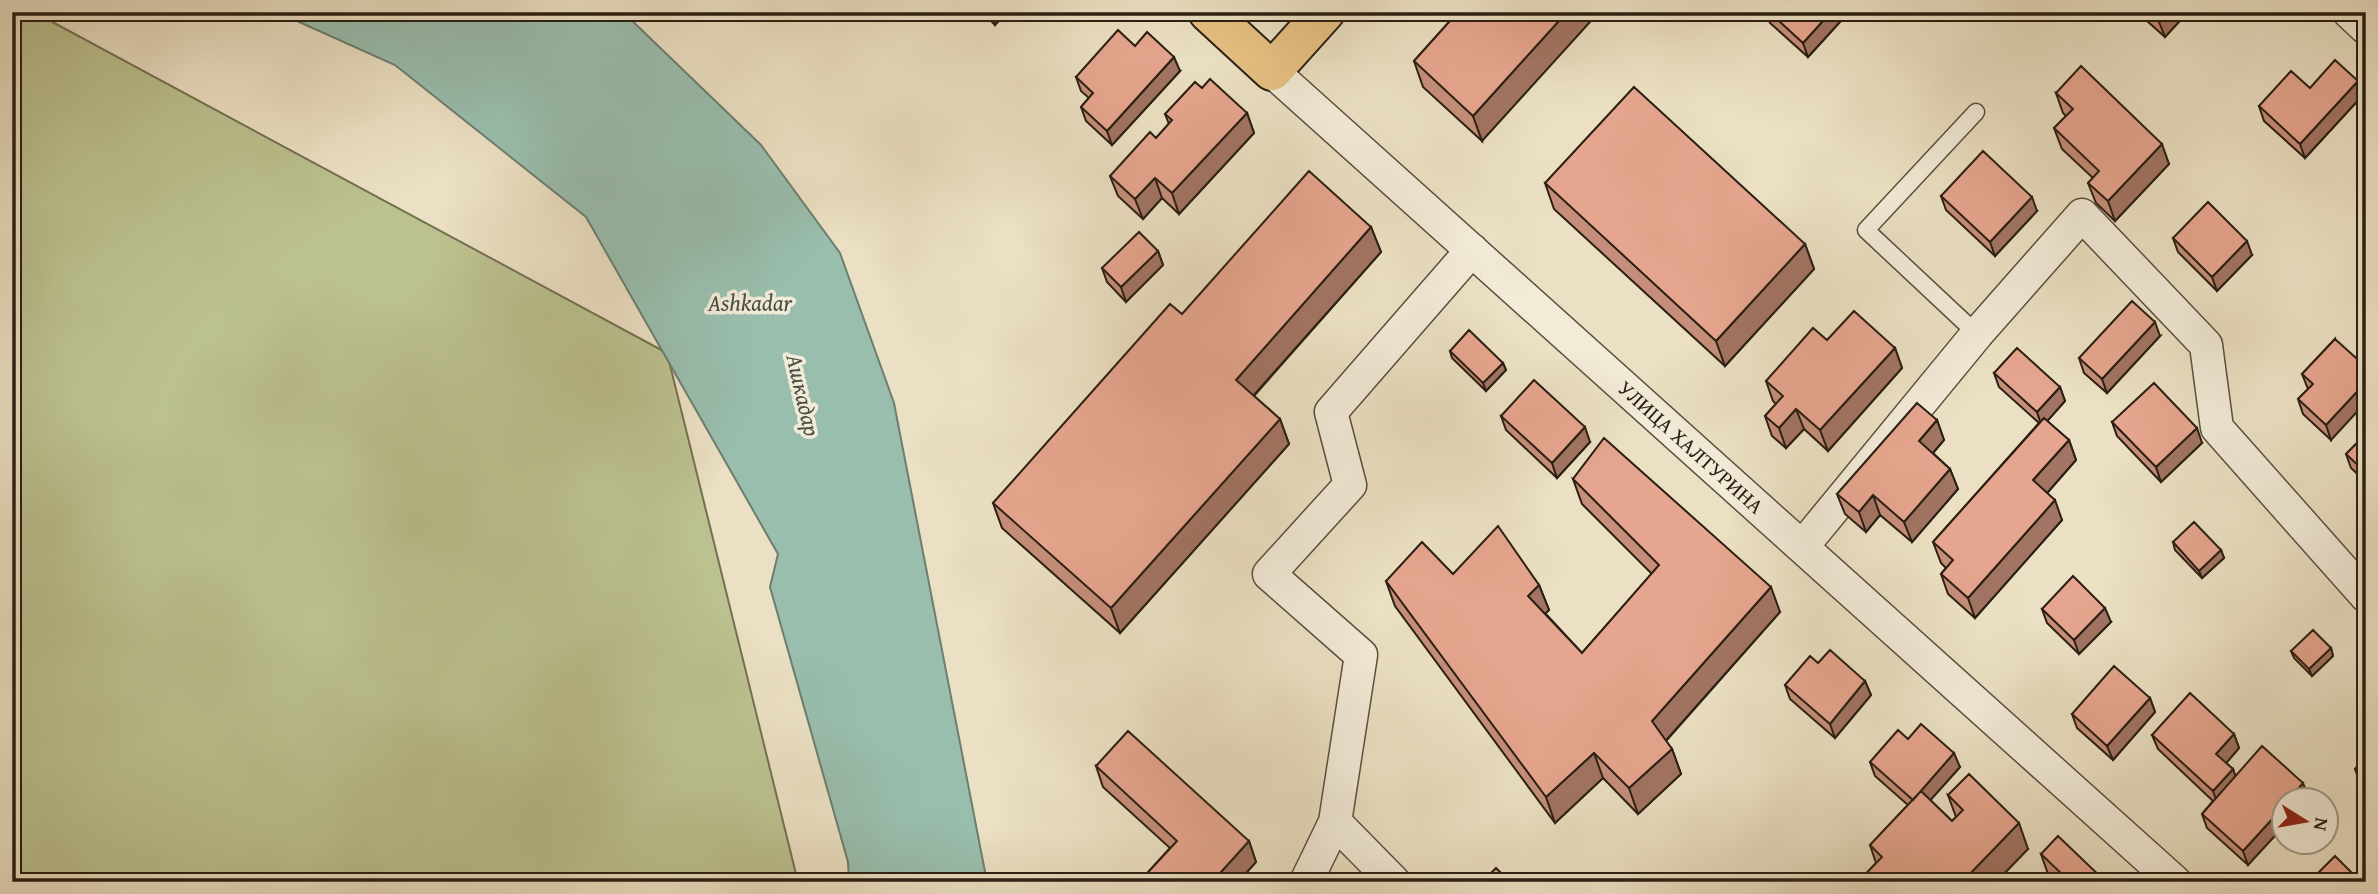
<svg xmlns="http://www.w3.org/2000/svg" width="2378" height="894" font-family="'Gentium Book Plus',serif">
<rect width="100%" height="100%" fill="#ebe0c3"/>
<filter id="stains"><feTurbulence type="fractalNoise" baseFrequency=".00286" numOctaves="4"/><feColorMatrix values="0 0 0 0 .2 0 0 0 0 .09 0 0 0 0 .02 0 0 0 .5 -.17"/></filter>
<radialGradient id="worn" r=".72"><stop offset=".6" stop-color="#630" stop-opacity="0"/><stop offset="1" stop-color="#630" stop-opacity=".3"/></radialGradient>
<path fill="#bcc190" stroke="#737052" stroke-width="2" d="M12,12h22l633,341 131,529h-786z"/>
<path fill="#99beae" stroke="#6d7e70" stroke-width="2" d="M277,12h346l138,133 79,108 54,150 93,479h-138l-1,-20 -78,-275 8,-33 -192,-337 -191,-152z"/>
<g fill="none" stroke-linecap="round" stroke-linejoin="round">
<defs>
<path id="lane" d="M1976,112l-110,118 111,104"/>
<path id="street" d="M2349,12l17,16
M1272,71l903,811
M1802,547l175,-213 105,-119 124,130 11,83 149,168
M1335,822l59,60
M1306,882l29,-60 26,-167 -92,-81 81,-89 -19,-73 141,-162"/>
<path id="primary" d="M1208,12l64,59 53,-59"/>
</defs>
<use href="#lane" stroke="#5a4e3f" stroke-width="19"/>
<use href="#street" stroke="#5a4e3f" stroke-width="35"/>
<use href="#primary" stroke="#2a1e13" stroke-width="42"/>
<use href="#lane" stroke="#f2ebd8" stroke-width="16"/>
<use href="#street" stroke="#f2ebd8" stroke-width="32"/>
<use href="#primary" stroke="#e6c082" stroke-width="38"/>
</g>
<path fill="#c68e7a" stroke="#2a1e13" stroke-width="2" d="M982,12h25l-12,13z
M1458,12l24,129 -59,-54 -9,-26z
M1766,12h83l-41,45 -38,-34z
M2137,12h51l-23,25z
M1180,71l-68,74 -26,-24 -5,-14 8,-9 -8,-7 -5,-14z
M2358,81l5,14 -58,63 -41,-37 -5,-15 51,-18z
M1202,88l45,25 7,20 -75,81 -17,-16 -19,21 -25,-23 -8,-20 46,-38 13,-14 -4,-10z
M2056,93l113,71 -54,57 -19,-18 -8,-20 5,-5 -31,-29 -8,-21 12,-12 -3,-3z
M2366,144v25l-3,-2 -5,-15z
M1545,183l260,61 9,25 -89,97 -171,-157z
M1941,196l96,15 -42,45 -49,-46z
M1371,227l10,25 -127,144 26,23 9,25 -169,189 -118,-105 -9,-25 189,-189z
M2173,238l79,17 -35,36 -39,-39z
M1158,251l5,14 -37,37 -19,-20 -5,-14z
M2160,336l-53,57 -23,-20 -5,-15z
M2335,339l-4,101 -28,-26 -5,-15 10,-10 -6,-15z
M1827,340l68,8 7,20 -74,83 -24,-22 -18,19 -14,-12 -7,-20 11,-12 -3,-3 -7,-20z
M1450,351l53,12 3,7 -20,21 -34,-33z
M1994,373l66,14 5,14 -18,20 22,19 7,20 -29,33 15,27 -87,98 -27,-24 -7,-20 5,-6 -5,-5 -8,-21 106,-119 -40,-36z
M1501,416l89,26 -33,36 -51,-48z
M1937,420l7,20 -11,13 17,16 8,20 -46,53 -32,-27 -14,17 -21,-18 -8,-20z
M2112,422l90,21 -41,39 -44,-46z
M2366,434v48l-15,-14 -5,-14z
M1573,479l207,133 -114,129 6,8 9,25 -43,40 -35,-36 -48,45 -160,-217 -9,-25 67,-7 86,11 10,25 -4,3 37,40 70,-79 -70,-70z
M2173,542l48,8 3,8 -22,20 -27,-28z
M2042,609l69,13 -32,32 -32,-31z
M2331,648l2,8 -21,20 -18,-18 -3,-7z
M1818,663l47,18 6,14 -36,43 -45,-39 -5,-14z
M2150,698l5,14 -42,48 -36,-32 -5,-14z
M2234,734l5,14 -13,15 7,6 2,7 74,22 -2,2h-23l-36,65 -41,-37 -5,-14 11,-13 -55,-52 -6,-14z
M1908,739l52,28 -30,33 22,21 4,-4 -8,-22 80,54 -32,33h-138l18,-19 -6,-18 38,-40 -33,-29 -5,-14z
M2366,757v35l-4,-3 -7,-20z
M1096,766l153,75 7,21 -18,20h-99l31,-34 -67,-61z
M2041,854l65,28h-50l-8,-8z"/>
<path fill="#a17463" stroke="#2a1e13" stroke-width="2" d="M991,12h16l-12,13z
M1567,12h32l-117,129 -9,-25z
M1831,12h18l-41,45 -5,-14z
M2162,12h26l-23,25 -8,-20z
M1174,57l6,14 -68,74 -5,-14z
M2358,81l5,14 -58,63 -5,-14z
M1247,113l7,20 -75,81 -7,-21z
M2162,144l7,20 -54,57 -7,-20z
M1155,178l7,20 -19,21 -8,-20z
M2032,197l5,14 -42,45 -5,-14z
M1371,227l10,25 -136,153 -9,-25z
M2247,241l5,14 -35,36 -5,-14z
M1805,244l9,25 -89,97 -9,-25z
M1158,251l5,14 -37,37 -5,-15z
M2155,322l5,14 -53,57 -5,-14z
M1895,348l7,20 -74,83 -8,-21z
M1503,363l3,7 -20,21 -3,-8z
M2366,382v20l-35,38 -5,-15z
M2060,387l5,14 -23,26 -5,-15z
M1796,409l8,20 -18,19 -7,-20z
M1280,419l9,25 -169,189 -9,-25z
M1937,420l7,20 -18,21 -7,-20z
M1585,427l5,15 -33,36 -5,-15z
M2197,428l5,15 -41,39 -5,-15z
M2069,440l7,20 -35,40 -8,-20z
M1950,469l8,20 -46,53 -8,-20z
M1873,495l7,20 -14,17 -7,-20z
M2055,500l7,20 -87,98 -7,-20z
M2221,550l3,8 -22,20 -3,-7z
M1539,585l10,25 -11,11 -10,-25z
M1771,587l9,25 -119,134 -9,-25z
M2105,608l6,14 -32,32 -5,-14z
M2331,648l2,8 -21,20 -3,-7z
M1865,681l6,14 -36,43 -5,-14z
M2150,698l5,14 -42,48 -6,-14z
M2234,734l5,14 -17,20 -6,-14z
M1672,749l9,25 -43,40 -9,-26z
M1594,753l9,25 -48,45 -9,-26z
M1954,753l6,14 -42,47 -5,-14z
M2233,769l5,14 -20,22 -5,-14z
M2303,783l6,15 -2,2h-18z
M2284,806v20l-36,39 -5,-14z
M2019,823l9,26 -32,33h-34z
M1249,841l7,21 -18,20h-26z"/>
<path fill="#e6a58e" stroke="#2a1e13" stroke-width="2" d="M1458,12h109l-94,104 -59,-55z
M1769,12h62l-28,31z
M2152,12h10l-5,5z
M1118,30l17,16 12,-14 27,25 -67,74 -26,-24 12,-14 -17,-16z
M2335,60l23,21 -58,63 -41,-38 32,-35 19,17z
M2081,66l81,78 -54,57 -20,-18 11,-12 -45,-43 19,-19 -17,-16z
M1210,79l37,34 -75,80 -17,-15 -20,21 -25,-23 40,-44 6,6 16,-18 -7,-6 30,-32 7,6z
M1634,87l171,157 -89,97 -171,-158z
M2366,144v16l-8,-8z
M1983,151l49,46 -42,45 -49,-46z
M1309,171l62,56 -135,153 44,39 -169,189 -118,-105 177,-199 12,10z
M2208,202l39,39 -35,36 -39,-39z
M1139,232l19,19 -37,36 -19,-19z
M2132,301l23,21 -53,57 -23,-21z
M1854,311l41,37 -75,82 -24,-21 -17,19 -14,-12 18,-20 -17,-15 47,-53 14,12z
M1469,330l34,33 -20,20 -33,-32z
M2335,339l31,28v15l-40,43 -28,-26 15,-15 -11,-10z
M2017,348l43,39 -23,25 -43,-39z
M1534,380l51,47 -33,36 -51,-47z
M2154,383l43,45 -41,39 -44,-45z
M1917,403l20,17 -18,21 31,28 -46,53 -31,-27 -14,17 -22,-18z
M2044,418l25,22 -36,40 22,20 -87,98 -27,-24 12,-14 -20,-18z
M2366,434v39l-20,-19z
M1604,438l167,149 -119,134 20,28 -43,39 -35,-35 -48,44 -160,-216 36,-39 31,32 45,-48 41,59 -11,11 54,57 77,-88 -86,-86z
M2194,522l27,28 -22,21 -26,-29z
M2073,576l32,32 -31,32 -32,-31z
M2313,630l18,18 -22,21 -18,-18z
M1830,650l35,31 -35,43 -45,-39 25,-29 8,7z
M2114,666l36,32 -43,48 -35,-32z
M2190,693l44,41 -18,20 17,15 -20,22 -61,-56z
M1921,724l33,29 -41,47 -43,-38 28,-32 10,9z
M1128,731l121,110 -37,41h-73l38,-41 -81,-75z
M2262,746l41,37 -14,17h-5v6l-41,45 -41,-37z
M2366,757v22l-11,-10z
M1969,774l50,49 -57,59h-104l24,-25 -12,-12 51,-54 31,30 11,-11 -15,-15z
M2058,836l48,46h-42l3,-3 -26,-25z
M2335,856l26,26h-52z
M1496,868l14,14h-28z"/>
<g text-anchor="middle" dominant-baseline="central" stroke-width="7" stroke-linejoin="round" paint-order="stroke">
<g font-size="21" fill="#2a1e13" stroke="#f2ebd8">
<text transform="translate(1691 447) rotate(42)">УЛИЦА ХАЛТУРИНА</text>
</g>
<g font-size="23" font-style="italic" fill="#4b4e42" stroke="#f2ebd8">
<text x="750" y="302">Ashkadar</text>
<text transform="translate(804 395) rotate(77)">Ашкадар</text>
</g>
</g>
<rect width="2378" height="894" fill="none" stroke="#ebe0c3" stroke-width="42"/>
<rect x="14" y="14" width="2350" height="866" fill="none" stroke="#2a1e13" stroke-width="3.5"/>
<rect x="21" y="21" width="2336" height="852" fill="none" stroke="#2a1e13" stroke-width="2"/>
<g transform="translate(2305 821) rotate(101)"><circle r="33" fill="#f2ebd8" stroke="#a29989" stroke-width="2"/>
<path d="M0-5L12 26L0 18L-12 26Z" fill="#8f2418"/>
<text y="-10" font-size="19" font-weight="bold" text-anchor="middle" fill="#2a1e13">N</text>
</g>
<rect width="100%" height="100%" filter="url(#stains)"/>
<rect width="100%" height="100%" fill="url(#worn)"/>
</svg>
